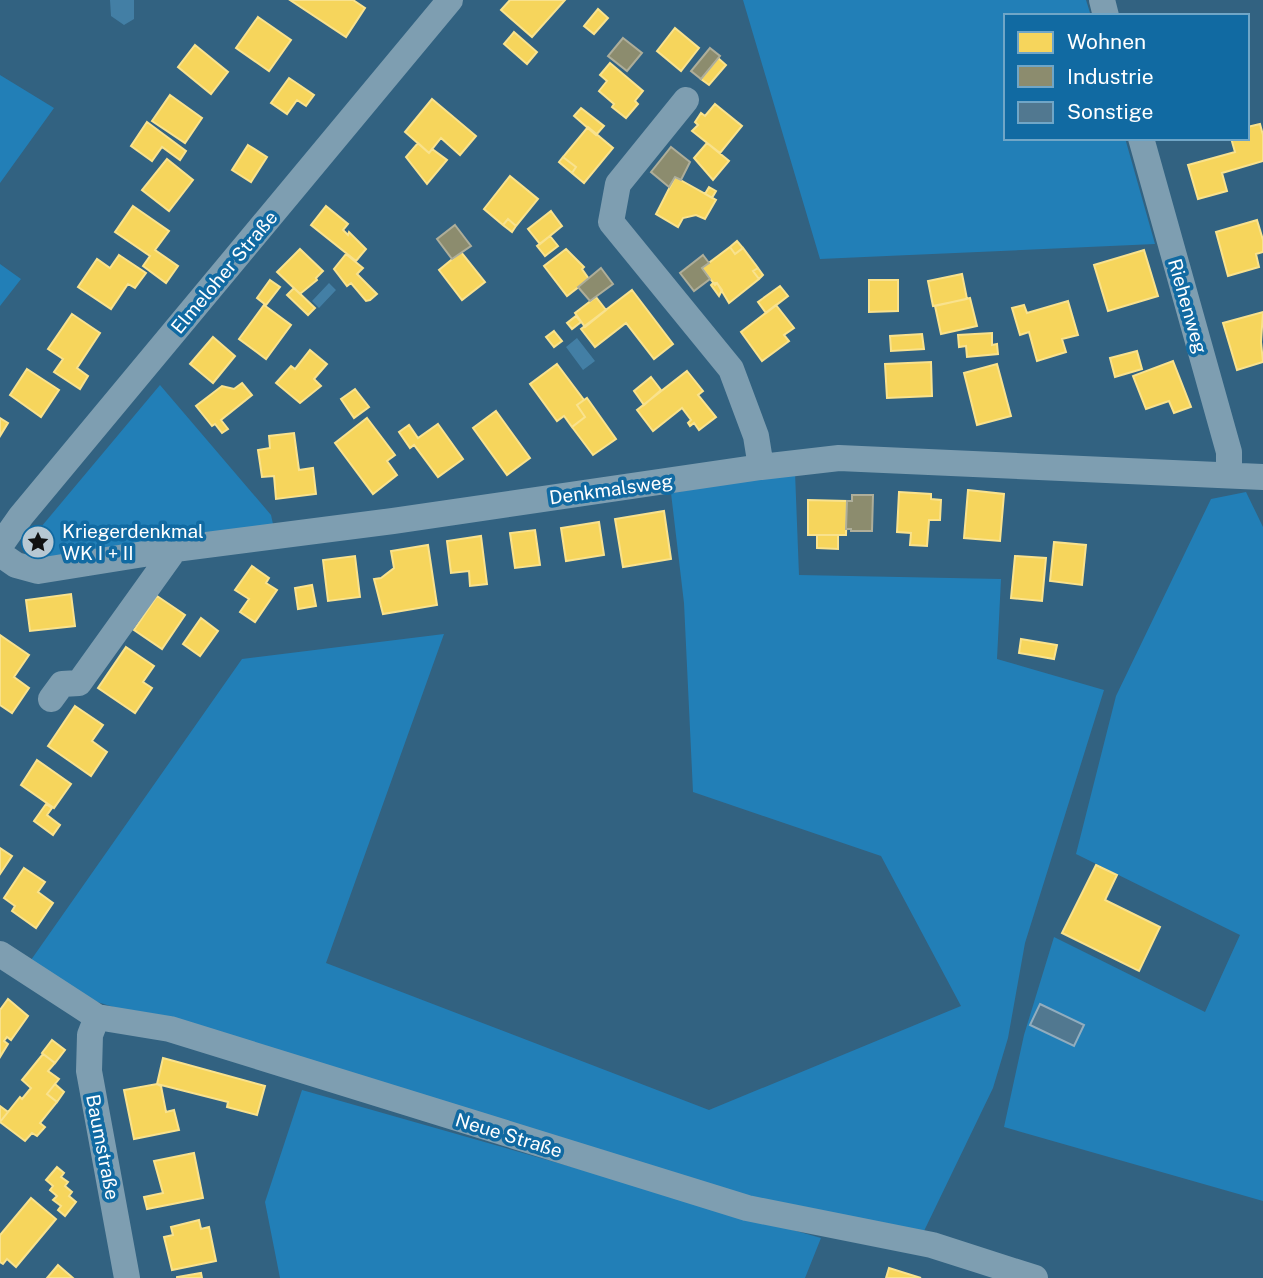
<svg xmlns="http://www.w3.org/2000/svg" width="1263" height="1278" font-family="'Public Sans',sans-serif">
<rect width="100%" height="100%" fill="#326281"/>
<path fill="#227fb7" d="M743,0h343l5,16h-85v122h119l30,106 -335,15z
M0,75l54,33 -54,75z
M0,264l21,15 -21,27z
M160,385l111,130 2,9 -229,34 -13,-19z
M795,472l4,103 202,4 -4,80 107,31 -79,253 -17,95 -15,50 -69,143 -169,-29 -446,-135 -215,-66 -63,-41 211,-301 202,-25 -118,329 383,147 252,-104 -80,-150 -188,-64 -9,-189 -13,-110z
M1246,492l17,35v674l-259,-74 20,-92 30,-98 151,75 35,-77 -164,-81 40,-158 95,-197z
M302,1090l519,148 -16,40h-525l-15,-76z"/>
<path fill="#437fa5" d="M110,0h24v19l-10,6 -13,-9z
M329,283l7,7 -17,18 -7,-7z
M577,338l18,23 -12,9 -17,-23z"/>
<path fill="#f6d55c" stroke="#f9e28d" stroke-width="2" d="M290,0h63l12,8 -19,29z
M510,0h55l-33,37 -31,-27z
M598,9l10,9 -14,16 -10,-8z
M258,17l33,23 -22,31 -33,-23z
M675,28l24,20 -18,23 -24,-20z
M514,32l23,20 -10,12 -23,-20z
M195,45l33,27 -17,22 -33,-27z
M718,58l8,7 -17,20 -8,-6z
M610,63l33,28 -8,10 3,3 -12,14 -14,-11 2,-3 -15,-13 8,-10 -7,-6z
M289,78l25,17 -8,11 -9,-6 -10,14 -16,-11z
M170,95l32,23 -17,25 -33,-22z
M432,99l44,37 -16,19 -19,-17 -12,15 -24,-21z
M715,104l27,22 -22,27 -28,-22 6,-6 -3,-3 6,-9 4,3z
M581,108l23,18 -8,9 -22,-19z
M147,122l39,29 -6,9 -18,-13 -10,14 -21,-15z
M1260,124l3,11v26l-41,12 5,18 -29,8 -10,-34 47,-13 -4,-14h16v-11z
M588,127l25,21 -29,35 -12,-10 4,-6 -13,-10z
M418,143l11,10 3,-4 15,11 -20,24 -21,-27z
M707,143l22,18 -16,19 -19,-22z
M248,145l19,12 -16,25 -19,-12z
M563,157l13,10 -4,6 -13,-11z
M167,159l26,21 -24,31 -27,-21z
M510,176l28,23 -22,27 -8,-7 -5,6 -19,-16z
M675,177l41,23 -11,19 -9,-4 -13,3 -5,9 -22,-13z
M709,187l7,4 -4,7 -7,-4z
M133,206l36,25 -14,19 23,16 -12,17 -23,-17 7,-10 -35,-24z
M326,206l22,18 -5,6 5,5 1,-3 17,17 -10,12 -45,-36z
M551,211l11,15 -22,18 -12,-15z
M508,219l8,7 -4,6 -9,-7z
M1257,220l6,20v12l-7,2 3,13 -31,9 -12,-44z
M550,236l8,10 -13,10 -8,-10z
M737,241l6,7 -8,6 -5,-7z
M730,247l5,7 8,-6 15,20 -5,3 6,8 -30,24 -12,-20 -2,2 -13,-17z
M300,249l23,22 -7,7 1,2 -17,14 -23,-22z
M566,249l18,18 -2,2 7,10 -22,17 -23,-30z
M1144,250l14,46 -50,15 -14,-46z
M461,252l24,30 -23,18 -23,-30z
M346,254l17,14 -6,6 20,20 -7,6 -4,1 -15,-18 -4,3 -13,-17z
M119,255l27,18 -11,15 -7,-4 -17,25 -33,-22 19,-28 13,9z
M758,268l5,7 -4,4 -6,-8z
M962,274l5,25 -34,7 -5,-25z
M270,280l10,7 -14,18 -9,-7z
M869,280h29v31l-29,1z
M713,283h4l5,7 -3,6 -8,-11z
M780,286l8,10 -22,17 -8,-11z
M294,288l21,20 -7,7 -21,-20z
M632,290l41,54 -19,15 -28,-36 -31,24 -14,-18z
M596,297l10,13 -21,17 -10,-14z
M970,298l7,28 -36,8 -6,-28z
M1068,301l10,34 -16,4 4,13 -29,9 -8,-29 -9,3 -8,-27 12,-3 3,8z
M264,305l27,20 -25,34 -27,-20z
M776,305l18,23 -10,7 5,6 -27,20 -21,-29z
M1263,312l-2,30 2,20 -26,8 -14,-47z
M72,314l28,19 -23,35 11,8 -8,13 -26,-17 9,-13 -15,-10z
M576,316l5,6 -9,7 -5,-6z
M554,331l8,10 -8,6 -8,-10z
M992,333v12l5,-1 1,10 -31,3 -1,-11 -7,1 -1,-12z
M922,334l2,15 -33,2 -1,-15z
M213,337l22,19 -22,27 -23,-19z
M310,350l17,14 -13,15 7,7 -21,17 -24,-20 15,-17 4,3z
M1137,351l5,18 -27,8 -5,-19z
M1173,361l18,46 -17,6 -5,-12 -23,8 -13,-33z
M931,362l1,34 -45,2 -2,-34z
M557,364l27,36 -7,5 8,12 -13,10 -8,-11 -7,5 -27,-37z
M997,364l14,52 -34,9 -13,-52z
M27,369l32,21 -18,27 -31,-22z
M687,371l16,20 -5,4 18,22 -17,13 -5,-7 -4,3 -2,-3 3,-3 -9,-12 -29,23 -16,-21z
M651,377l10,13 -17,15 -10,-14z
M242,383l10,12 -31,25 7,9 -6,4 -7,-9 -3,2 -16,-20 26,-20 12,3z
M355,389l14,18 -15,11 -13,-19z
M587,398l29,41 -23,16 -21,-28 13,-10 -8,-12z
M496,411l34,47 -23,17 -34,-47z
M0,418l8,5 -8,13z
M367,418l28,37 -8,6 10,14 -24,19 -38,-51z
M438,424l25,35 -25,18 -24,-32 -4,3 -11,-16 10,-7 9,13z
M294,433l5,37 14,-2 3,26 -40,5 -2,-23 -12,1 -4,-27 12,-2 -1,-12z
M968,490l36,4 -4,47 -36,-3z
M899,492l32,2v5l10,1 -1,20h-11l-2,26 -17,-1 1,-12 -14,-1z
M808,500l39,1 -1,34h-38z
M664,511l7,48 -48,8 -8,-48z
M599,522l5,33 -38,6 -5,-33z
M535,530l5,35 -25,3 -5,-35z
M817,535h21v14l-21,-1z
M481,536l6,48 -17,2 -1,-15 -18,2 -4,-32z
M1054,542l32,3 -4,40 -32,-4z
M428,545l9,60 -54,9 -9,-35 7,-1 13,-10 -3,-17z
M355,556l5,41 -32,4 -5,-41z
M1015,556l31,2 -4,43 -31,-3z
M252,566l17,12 -3,5 11,7 -22,32 -15,-10 9,-13 -14,-9z
M312,585l4,21 -18,3 -3,-21z
M71,594l4,32 -45,5 -4,-31z
M157,596l28,19 -23,34 -28,-19z
M201,618l17,13 -18,25 -17,-12z
M0,635l29,20 -15,22 15,11 -17,25 -12,-8z
M1021,639l36,6 -3,14 -35,-6z
M126,647l28,19 -11,16 9,6 -17,25 -37,-25z
M75,706l28,19 -11,16 15,11 -16,24 -43,-30z
M37,760l34,24 -17,24 -33,-23z
M46,804l6,4 -5,7 13,10 -7,10 -19,-14z
M0,848l12,8 -12,18z
M1096,865l21,10 -12,25 55,27 -21,44 -77,-38z
M24,868l21,14 -7,10 15,11 -17,25 -24,-17 3,-5 -11,-8z
M8,999l20,17 -17,24 -4,-3 -3,4 4,3 -8,13v-47z
M52,1040l13,10 -10,13 -13,-10z
M43,1054l12,9 -7,8 11,8 -12,15 10,8 -17,21 5,4 -8,9 -5,-3 -7,8 -25,-19 20,-25 2,2 9,-11 -9,-8z
M163,1058l102,28 -8,29 -30,-8 1,-5 -71,-18z
M55,1084l9,8 -7,10 -10,-8z
M157,1084l4,2 5,26 8,-2 5,20 -45,9 -10,-49z
M0,1106l8,6 -8,10z
M194,1153l9,45 -56,11 -3,-12 19,-4 -9,-32z
M57,1167l7,6 -3,4 7,5 -3,4 7,6 -3,4 7,6 -11,14 -7,-6 3,-4 -8,-6 4,-4 -7,-6 3,-4 -7,-6z
M31,1198l25,21 -40,48 -9,-8 -4,5 -3,-2v-27z
M199,1220l2,9 8,-2 7,34 -44,9 -8,-33 9,-2 -2,-8z
M58,1265l15,13h-26z
M889,1268l32,10h-35z
M201,1273l1,5h-25v-1z"/>
<path fill="#8c8c6e" stroke="#aeae9a" stroke-width="2" d="M623,38l19,15 -15,18 -19,-15z
M710,48l10,8 -19,23 -10,-8z
M671,147l19,15 -9,18 -6,-3 -6,10 -18,-15z
M455,225l16,21 -19,13 -15,-20z
M703,255l6,8 -7,5 8,11 -16,12 -14,-18z
M601,268l12,16 -23,17 -12,-14z
M852,495h21l-1,36h-21v-2h-5l1,-28h5z"/>
<path fill="#517890" stroke="#92adbe" stroke-width="2" d="M1040,1004l44,21 -10,21 -44,-21z"/>
<g fill="none" stroke-linecap="round" stroke-linejoin="round">
<path stroke="#7e9eb1" stroke-width="26" d="M1102,0l4,16
M686,100l-68,84 -7,38 120,147 25,67 5,31
M1141,138l88,314v23
M0,546l21,-30 429,-516
M0,554l16,11 22,6 137,-22 218,-28 368,-54 78,-9 424,19
M51,699l11,-15 17,-1 96,-134
M0,954l97,63 73,12 577,179 185,37 103,33
M97,1017l-7,18 -1,36 38,207"/>
</g>
<defs>
<symbol id="sight-disc" viewBox="-11 -11 22 22"><circle r="9.5" fill="#b7c8d3" stroke="#116aa2"/><path d="M0-6L1.8-2.2L6-1.7L2.9 1.2L3.7 5.4L0 3.3L-3.7 5.4L-2.9 1.2L-6-1.7L-1.8-2.2Z" fill="#111"/></symbol>
</defs>
<g fill-rule="evenodd">
<use href="#sight-disc" x="19" y="523" width="38" height="38"/>
</g>
<g text-anchor="middle" dominant-baseline="central" stroke-width="7" stroke-linejoin="round" paint-order="stroke">
<g font-size="19" fill="#fff" stroke="#116aa2">
<text transform="translate(224 272) rotate(-50)">Elmeloher Straße</text>
<text transform="translate(1188 306) rotate(74)">Riehenweg</text>
<text transform="translate(611 489) rotate(-8)">Denkmalsweg</text>
<text transform="translate(509 1135) rotate(17)">Neue Straße</text>
<text transform="translate(103 1147) rotate(79)">Baumstraße</text>
</g>
<g font-size="19" fill="#fff" stroke="#116aa2" text-anchor="start">
<text x="62" y="531">Kriegerdenkmal<tspan x="62" dy="22">WK I + II</tspan></text>
</g>
</g>
<rect x="1004" y="14" width="245" height="126" fill="#116aa2" stroke="#70a6c7" stroke-width="2"/>
<rect x="1018" y="32" width="35" height="21" fill="#f6d55c" stroke="#70a6c7" stroke-width="2"/>
<text x="1067" y="49" font-size="21" fill="#ffffff">Wohnen</text>
<rect x="1018" y="66" width="35" height="21" fill="#8c8c6e" stroke="#70a6c7" stroke-width="2"/>
<text x="1067" y="84" font-size="21" fill="#ffffff">Industrie</text>
<rect x="1018" y="102" width="35" height="21" fill="#517890" stroke="#70a6c7" stroke-width="2"/>
<text x="1067" y="119" font-size="21" fill="#ffffff">Sonstige</text>
</svg>
